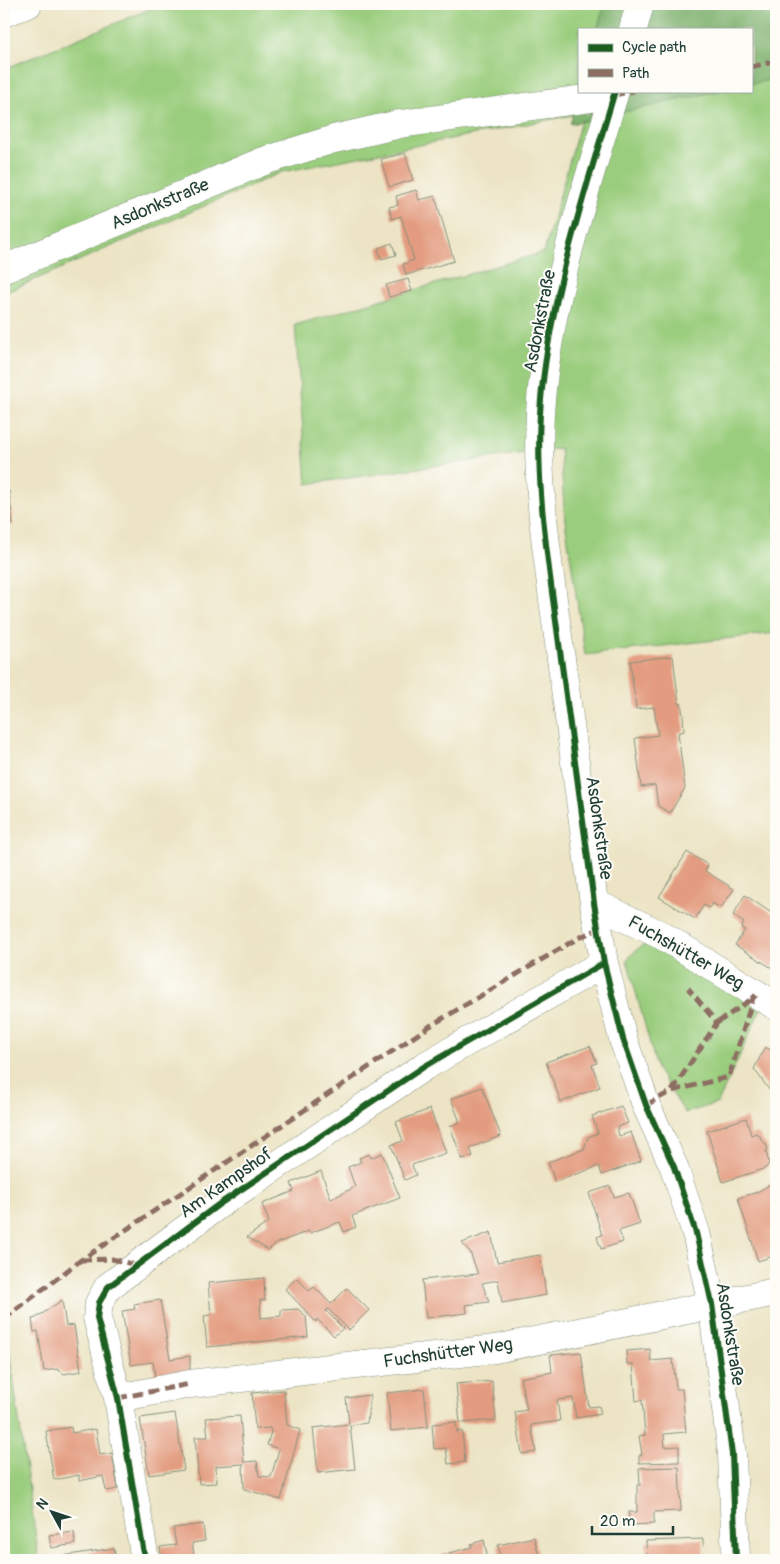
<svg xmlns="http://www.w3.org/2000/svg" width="780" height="1564" font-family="Pangolin,sans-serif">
<rect width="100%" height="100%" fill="#fdfcf7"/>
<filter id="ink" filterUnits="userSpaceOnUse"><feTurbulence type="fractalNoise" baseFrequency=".02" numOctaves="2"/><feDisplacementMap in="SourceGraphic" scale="10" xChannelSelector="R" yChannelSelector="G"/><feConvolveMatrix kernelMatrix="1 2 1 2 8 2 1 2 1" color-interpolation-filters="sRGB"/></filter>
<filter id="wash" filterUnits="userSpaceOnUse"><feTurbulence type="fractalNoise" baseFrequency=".0096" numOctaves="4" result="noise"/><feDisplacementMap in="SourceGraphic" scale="20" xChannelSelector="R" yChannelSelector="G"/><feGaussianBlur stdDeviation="1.12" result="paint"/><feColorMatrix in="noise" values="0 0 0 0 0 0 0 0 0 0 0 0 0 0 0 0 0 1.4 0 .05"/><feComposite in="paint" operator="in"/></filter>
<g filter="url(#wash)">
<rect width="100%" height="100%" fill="#ece4c4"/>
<path fill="#9acd7d" stroke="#5c8558" d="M162,4h451l-7,25h-27v62h172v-18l25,-6v566l-191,22 -20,-134 -5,-73 -253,36 -12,-159 249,-73 39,-139 -301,59 -273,119 -5,-43v-179z
M648,942l115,62 -45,99 -33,10 -28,-44 -30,-109 9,-10z
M7,1335l32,225h-35v-223z"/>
<path fill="#7bb06c" stroke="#4d7650" d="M605,4h171v75l-25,5v-55h-154z
M580,91h139l-149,33z"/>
<g id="blocks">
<path fill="#e39c80" d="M405,153l8,27 -24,7 -8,-28z
M416,190l3,10 16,-4 19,65 -48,14 -3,-11 11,-4 -13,-44 -9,3 -3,-12 9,-2 -2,-9z
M392,243l4,12 -15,4 -3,-11z
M408,279l4,12 -23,6 -3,-12z
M9,491l4,34h-9v-33z
M673,656l6,48 2,-1 2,12 1,16 -6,2 7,55 -15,25 -12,-7 -3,-21 -14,2 -6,-49 23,-3 -4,-28 -18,2 -6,-48z
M687,852l21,13 -3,6 29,18 -13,19 -9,-5 -3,5 -5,-3 -9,14 -36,-22z
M745,895l31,21v45l-4,7 -37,-23 10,-15 -4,-2 3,-5 -11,-8z
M590,1046l7,17 -5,2 8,22 -39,15 -15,-40z
M765,1047l11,6v46l-22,-30z
M482,1087l19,49 -31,12 3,8 -11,3 -12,-33 10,-4 -9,-23z
M621,1106l7,17 -11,4 2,9 12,-4 10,29 -39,14 -3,-9 -44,16 -7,-20 36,-13 4,-12 10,-4 -6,-17z
M430,1109l16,44 -34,12 4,10 -11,5 -14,-35 12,-4 -7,-19z
M746,1118l5,17 5,-2 4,3 2,5 4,3 2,6 -2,1 3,12 -3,5 -43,14 -16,-51z
M382,1153l18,45 -48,18 4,11 -12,5 -4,-10 -30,11 -1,-2 -32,12 -9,7 -21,-13 22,-15 -7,-18 32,-13 -3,-8 30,-12 10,28 24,-12 -7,-20 13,-5 -2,-4 10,-4 2,4z
M776,1181v74l-18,6 -20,-63 19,-6z
M610,1186l4,11 15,-4 11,31 -21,7 4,11 -22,7 -4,-12 5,-2 -13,-42z
M491,1232l6,30 43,-7 6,40 -44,8 -4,-23 -16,3 7,19 -23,3 1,8 -41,5 -4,-38 56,-6 -8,-22 -8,-9z
M264,1278l1,22h-5l1,18 20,-2v-6l17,-1 8,7 2,21 -101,10 -3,-31 7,-1 -3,-32z
M297,1278l12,13 5,-4 17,17 16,-16 22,22 -20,20 -21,-21 -2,2 17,17 -9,8 -17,-17 -1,3 -31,-33z
M62,1300l4,26 8,-1 7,46 -17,3 -7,-5 -13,2 -6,-40 -4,1 -2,-13 4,-1z
M160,1300l10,59 20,-3v17l-35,4 -2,-15 -22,3 -9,-54 13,-2 -1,-5z
M650,1349l1,12 22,-2 3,30h6l4,43 -22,2 1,13 14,-1v16l-40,1v-7l3,-1 -3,-19 6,-1 -3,-35 -6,1 -3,-37h-6l-1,-13z
M581,1352l8,55 10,-1 2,8 -25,4 -3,-20 -16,2 3,21 -29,4 5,27 -14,2 -7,-42 12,-2 -7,-32 32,-6 -2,-17z
M492,1381l4,39 -36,3 -4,-39z
M424,1389l4,38 -37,4 -4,-38z
M284,1390l3,35 13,5 -19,70 -37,-11 -1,-25 -27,2 1,17 -18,1 -4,-47h13l-2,-19 34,-2 4,46 13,-1 2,15 12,1 8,-28 -12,-4 4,-13 -1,-4 -15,1 -3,-36z
M370,1395l-3,28 -17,2 5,44 -37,4 -5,-45 36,-4 -3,-26z
M175,1413l9,57 -35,5 -9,-57z
M456,1422l1,10 5,-1 3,31 -17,2 -2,-16 -12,1 -2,-25z
M71,1427l1,6 24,-4 4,26 12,-2 6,36 -12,2 -3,-15 -24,5v-6l-25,5 -8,-49z
M679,1467l2,44 -27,1v12l-25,1v-13h8v-27h3l-1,-17z
M203,1524l2,17 -13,2 3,17h-33l-2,-13 16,-2 -3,-17z
M74,1532l1,12 -24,4 -2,-13z
M534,1537l6,23h-39l-3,-15z
M703,1539l1,21h-57l-1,-19z
M484,1540l4,20h-46l-1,-5 31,-8 -1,-3z
M114,1548l2,12h-53l-1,-4z"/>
</g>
</g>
<g filter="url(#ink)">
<use href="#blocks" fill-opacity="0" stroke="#86907c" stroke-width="1"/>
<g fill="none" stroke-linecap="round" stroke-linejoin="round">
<defs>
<path id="minor" d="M633,29l7,-25
M615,91c-29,98 -62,196 -73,298 -9,82 5,165 16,247 12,89 24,178 36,267l10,60 19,76 23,66 28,62 22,66 16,71 20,150 4,106
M4,269l260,-108 70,-22 66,-15 214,-29
M594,903l69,33 113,70
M118,1398l72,-14 305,-35 281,-57
M145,1560l-27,-162 -21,-80 2,-15 9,-16 110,-82 207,-139 179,-103"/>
<path id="major" d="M4,13l24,-9"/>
</defs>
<use href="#minor" stroke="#86907c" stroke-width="29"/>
<use href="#major" stroke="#86907c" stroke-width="29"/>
<use href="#minor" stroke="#fff" stroke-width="28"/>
<use href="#major" stroke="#fff" stroke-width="28"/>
<path stroke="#8d6e63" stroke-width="5" stroke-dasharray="10 5" stroke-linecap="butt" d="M751,67l25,-6
M614,95l20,-4
M717,1023l36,-25
M672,1091l45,-68 -29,-35
M646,1105l26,-14 57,-14 24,-79 4,-4
M81,1260l31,-1 24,6
M4,1319l77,-59 349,-234 148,-88 21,-9
M118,1398l72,-14"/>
<defs>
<path id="cycleway" d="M615,91c-29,98 -62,196 -73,298 -9,82 5,165 16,247 12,89 24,178 36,267l10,60 19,76 23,66 28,62 22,66 16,71 20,150 4,106
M145,1560l-27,-162 -21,-80 2,-15 9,-16 110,-82 207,-139 179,-103"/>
</defs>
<use href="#cycleway" stroke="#fdfcf7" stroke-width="9"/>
<use href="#cycleway" stroke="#1b5e20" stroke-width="6"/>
</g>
</g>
<g text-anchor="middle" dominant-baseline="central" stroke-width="4" stroke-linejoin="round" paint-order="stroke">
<g font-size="18" fill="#1f3d34" stroke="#fdfcf7">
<text transform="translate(160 204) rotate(-23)">Asdonkstraße</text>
<text transform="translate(540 321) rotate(-79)">Asdonkstraße</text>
<text transform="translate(599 828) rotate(82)">Asdonkstraße</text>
<text transform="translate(686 953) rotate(30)">Fuchshütter Weg</text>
<text transform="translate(226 1183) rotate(-35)">Am Kampshof</text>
<text transform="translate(730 1334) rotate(81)">Asdonkstraße</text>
<text transform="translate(448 1353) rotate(-8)">Fuchshütter Weg</text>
</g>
</g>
<rect width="780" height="1564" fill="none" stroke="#fdfcf7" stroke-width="20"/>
<rect x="578" y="28" width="175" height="65" fill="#fdfcf7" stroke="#a4b0a9"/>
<rect x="588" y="44" width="25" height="8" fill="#1b5e20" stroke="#a4b0a9"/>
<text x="622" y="52" font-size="15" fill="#1f3d34">Cycle path</text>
<rect x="588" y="69" width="25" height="8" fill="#8d6e63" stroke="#a4b0a9"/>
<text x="622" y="78" font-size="15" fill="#1f3d34">Path</text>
<g transform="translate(52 1512) rotate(310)" stroke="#fdfcf7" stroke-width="4" paint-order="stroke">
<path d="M0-4L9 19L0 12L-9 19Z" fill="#1f3d34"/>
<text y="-8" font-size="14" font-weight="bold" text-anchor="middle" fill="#1f3d34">N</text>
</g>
<path d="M592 1526v8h81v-8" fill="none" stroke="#1f3d34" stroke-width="2.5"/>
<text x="600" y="1526" font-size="15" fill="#1f3d34" stroke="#fdfcf7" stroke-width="4" paint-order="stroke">20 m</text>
</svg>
